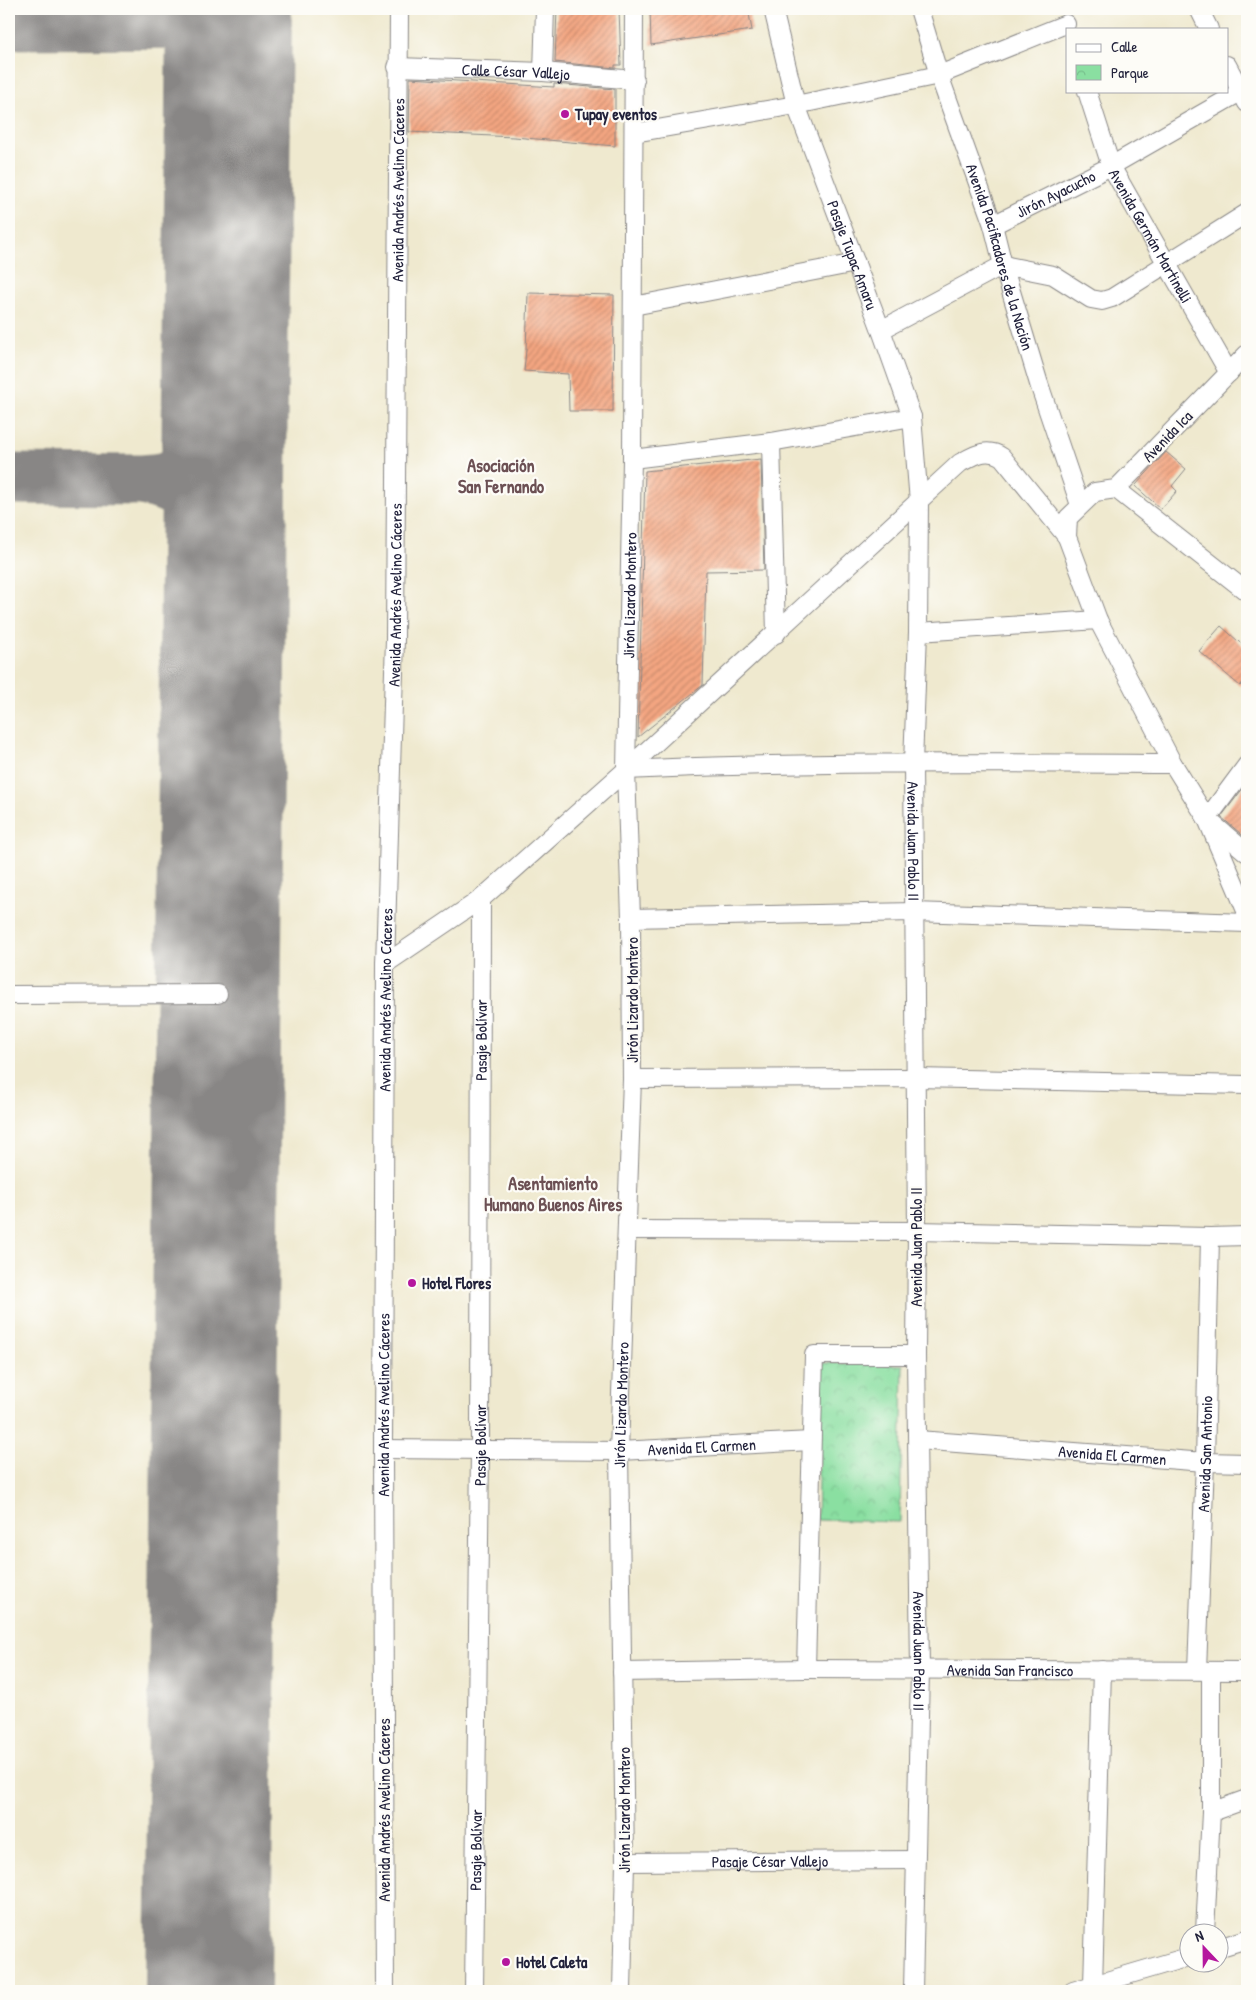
<svg xmlns="http://www.w3.org/2000/svg" width="1256" height="2000" font-family="'Patrick Hand',sans-serif">
<defs>
<pattern id="park-crowns" width="20" height="18" patternUnits="userSpaceOnUse" patternTransform="scale(1.25)"><rect width="20" height="18" fill="#8adfa1"/><path d="M2 6a3 3 0 1 1 6 0M12 15a3 3 0 1 1 6 0" fill="none" stroke="#77bf8c"/></pattern>
<pattern id="building-hatch" width="6" height="6" patternUnits="userSpaceOnUse" patternTransform="scale(1.25)"><rect width="6" height="6" fill="#f4a681"/><path d="M-1 1l2-2M0 6l6-6M5 7l2-2" fill="none" stroke="#c5876b"/></pattern>
</defs>
<rect width="100%" height="100%" fill="#fdfcf7"/>
<filter id="ink" filterUnits="userSpaceOnUse"><feTurbulence type="fractalNoise" baseFrequency=".02" numOctaves="2"/><feDisplacementMap in="SourceGraphic" scale="10" xChannelSelector="R" yChannelSelector="G"/><feConvolveMatrix kernelMatrix="1 2 1 2 8 2 1 2 1" color-interpolation-filters="sRGB"/></filter>
<filter id="wash" filterUnits="userSpaceOnUse"><feTurbulence type="fractalNoise" baseFrequency=".0096" numOctaves="4" result="noise"/><feDisplacementMap in="SourceGraphic" scale="20" xChannelSelector="R" yChannelSelector="G"/><feGaussianBlur stdDeviation="1.12" result="paint"/><feColorMatrix in="noise" values="0 0 0 0 0 0 0 0 0 0 0 0 0 0 0 0 0 1.4 0 .05"/><feComposite in="paint" operator="in"/></filter>
<g filter="url(#wash)">
<rect width="100%" height="100%" fill="#efe9cf"/>
<path fill="url(#park-crowns)" stroke="#56806e" d="M821,1363l82,2 -3,157 -83,-2z"/>
<g fill="none" stroke-linecap="round" stroke-linejoin="round">
<path stroke="#888685" stroke-width="51" d="M9,24l220,-1
M9,479l133,1c48,10 63,30 81,74
M142,480c8,-1 16,-1 24,-3 34,-11 46,-44 59,-74"/>
<path stroke="#888685" stroke-width="126" d="M208,1991l21,-1982"/>
</g>
<g id="blocks">
<path fill="url(#building-hatch)" d="M557,9h62l2,56h-6v3l-60,-6z
M650,9h98l4,21 -101,15z
M410,78l144,9v-3l61,5v57l-101,-9 -105,-5z
M528,293l86,2 -1,116h-44l-1,-37 -44,-3 2,-21z
M1166,452l20,17 -14,17 5,5 -16,18 -26,-23z
M761,459l3,111 -58,1 -3,114 -65,52 7,-266z
M1221,626l26,23v29l-7,8 -41,-35z
M1247,783v56l-26,-22z"/>
</g>
</g>
<g filter="url(#ink)">
<use href="#blocks" fill-opacity="0" stroke="#888685" stroke-width="1"/>
<g fill="none" stroke-linecap="round" stroke-linejoin="round">
<defs>
<g id="minor">
<path id="s1" d="M773,9l23,96 85,225 31,87 7,85 -1,130 -5,131 4,468 -1,124 4,315 -7,321"/>
<path id="s2" d="M919,9l20,66 54,150 10,40 36,119 41,121"/>
<path d="M1199,9l10,20"/>
<path d="M1227,65l20,38"/>
<path id="s3" d="M397,67l146,5 92,8"/>
<path d="M543,72l2,-63"/>
<path id="s4" d="M1087,91l24,75 118,207"/>
<path d="M634,133l162,-28 143,-30 127,-51"/>
<path id="s5" d="M993,225l118,-59 136,-78"/>
<path d="M633,306l223,-43"/>
<path d="M881,330l122,-65 50,10 38,24 11,2 10,-3 135,-85"/>
<path d="M1247,354l-131,135 -21,3 -27,26 -1,19 31,83 75,144 34,55 40,94"/>
<path d="M771,442l5,192"/>
<path d="M632,459l139,-17 141,-25"/>
<path d="M1116,489l131,103"/>
<path d="M918,632l180,-12"/>
<path d="M1247,765l-40,54 40,34"/>
<path d="M626,770c182,-9 365,-7 547,-6"/>
<path d="M631,918l283,-6 333,11"/>
<path d="M385,964l96,-65 145,-129 334,-307c15,-8 27,-16 42,-6l65,80"/>
<path d="M9,995l209,-1"/>
<path d="M632,1079l284,-1 331,7"/>
<path d="M628,1230l289,1 293,6 37,-1"/>
<path id="s6" d="M918,1440l287,22 42,1"/>
<path id="s7" d="M383,1449l236,2 192,-10"/>
<path d="M806,1669l8,-314h102"/>
<path id="s8" d="M1197,1670l8,-208 5,-225"/>
<path id="s9" d="M622,1672l184,-3 441,2"/>
<path d="M1211,1812l36,-13"/>
<path id="s10" d="M625,1862l290,-2"/>
<path d="M1205,1932l6,-120v-141"/>
<path d="M1218,1948l29,-9"/>
<path d="M1093,1985l9,-315"/>
<path id="s11" d="M385,1991l-2,-542 2,-485 10,-325 4,-630"/>
<path id="s12" d="M474,1991l6,-542 1,-550"/>
<path id="s13" d="M622,1991l3,-129 -6,-411 13,-372 -1,-161 -5,-148 6,-311 2,-450"/>
<path d="M1073,1991l115,-34"/>
</g>
</defs>
<use href="#minor" stroke="#888685" stroke-width="20"/>
<use href="#minor" stroke="#fff" stroke-width="18"/>
</g>
</g>
<g fill="#b5179e" stroke="#fdfcf7" stroke-width="2">
<circle cx="565" cy="114" r="5"/>
<circle cx="412" cy="1283" r="5"/>
<circle cx="506" cy="1962" r="5"/>
</g>
<g text-anchor="middle" dominant-baseline="central" stroke-width="4.5" stroke-linejoin="round" paint-order="stroke">
<g font-size="16" fill="#22223b" stroke="#fdfcf7">
<text stroke="none"><textPath href="#s3" startOffset="119">Calle César Vallejo</textPath></text>
<text stroke="none"><textPath href="#s11" startOffset="1801">Avenida Andrés Avelino Cáceres</textPath></text>
<text stroke="none"><textPath href="#s5" startOffset="70">Jirón Ayacucho</textPath></text>
<text stroke="none"><textPath href="#s4" startOffset="159">Avenida Germán Martinelli</textPath></text>
<text stroke="none"><textPath href="#s1" startOffset="259">Pasaje Tupac Amaru</textPath></text>
<text stroke="none"><textPath href="#s2" startOffset="261">Avenida Pacificadores de la Nación</textPath></text>
<text transform="translate(1167 436) rotate(-46)">Avenida Ica</text>
<text stroke="none"><textPath href="#s11" startOffset="1396">Avenida Andrés Avelino Cáceres</textPath></text>
<text stroke="none"><textPath href="#s13" startOffset="1396">Jirón Lizardo Montero</textPath></text>
<text stroke="none"><textPath href="#s1" startOffset="856">Avenida Juan Pablo II</textPath></text>
<text stroke="none"><textPath href="#s11" startOffset="991">Avenida Andrés Avelino Cáceres</textPath></text>
<text transform="translate(632 1000) rotate(-90)">Jirón Lizardo Montero</text>
<text stroke="none"><textPath href="#s12" startOffset="951">Pasaje Bolívar</textPath></text>
<text transform="translate(916 1247) rotate(-90)">Avenida Juan Pablo II</text>
<text stroke="none"><textPath href="#s11" startOffset="586">Avenida Andrés Avelino Cáceres</textPath></text>
<text stroke="none"><textPath href="#s13" startOffset="586">Jirón Lizardo Montero</textPath></text>
<text stroke="none"><textPath href="#s12" startOffset="546">Pasaje Bolívar</textPath></text>
<text stroke="none"><textPath href="#s7" startOffset="319">Avenida El Carmen</textPath></text>
<text stroke="none"><textPath href="#s8" startOffset="216">Avenida San Antonio</textPath></text>
<text stroke="none"><textPath href="#s6" startOffset="195">Avenida El Carmen</textPath></text>
<text stroke="none"><textPath href="#s1" startOffset="1666">Avenida Juan Pablo II</textPath></text>
<text stroke="none"><textPath href="#s9" startOffset="388">Avenida San Francisco</textPath></text>
<text transform="translate(384 1810) rotate(-90)">Avenida Andrés Avelino Cáceres</text>
<text transform="translate(624 1810) rotate(-90)">Jirón Lizardo Montero</text>
<text stroke="none"><textPath href="#s12" startOffset="141">Pasaje Bolívar</textPath></text>
<text stroke="none"><textPath href="#s10" startOffset="145">Pasaje César Vallejo</textPath></text>
</g>
<g font-size="16" font-weight="bold" fill="#22223b" stroke="#fdfcf7" text-anchor="start">
<text x="575" y="114">Tupay eventos</text>
<text x="422" y="1283">Hotel Flores</text>
<text x="516" y="1962">Hotel Caleta</text>
</g>
<g font-size="18" font-weight="bold" fill="#6c5054" stroke="#fdfcf7">
<text x="501" y="465">Asociación<tspan x="501" dy="21">San Fernando</tspan></text>
<text x="553" y="1183">Asentamiento<tspan x="553" dy="21">Humano Buenos Aires</tspan></text>
</g>
</g>
<rect width="1256" height="2000" fill="none" stroke="#fdfcf7" stroke-width="30"/>
<rect x="1066" y="28" width="162" height="65" fill="#fdfcf7" stroke="#a5a5ac"/>
<rect x="1076" y="44" width="25" height="8" fill="#ffffff" stroke="#a5a5ac"/>
<text x="1111" y="52" font-size="15" fill="#22223b">Calle</text>
<rect x="1076" y="65" width="25" height="15" fill="url(#park-crowns)" stroke="#a5a5ac"/>
<text x="1111" y="78" font-size="15" fill="#22223b">Parque</text>
<g transform="translate(1204 1948) rotate(338)"><circle r="24" fill="#fdfcf7" stroke="#a5a5ac"/>
<path d="M0-4L9 19L0 12L-9 19Z" fill="#b5179e"/>
<text y="-8" font-size="14" font-weight="bold" text-anchor="middle" fill="#22223b">N</text>
</g>
</svg>
